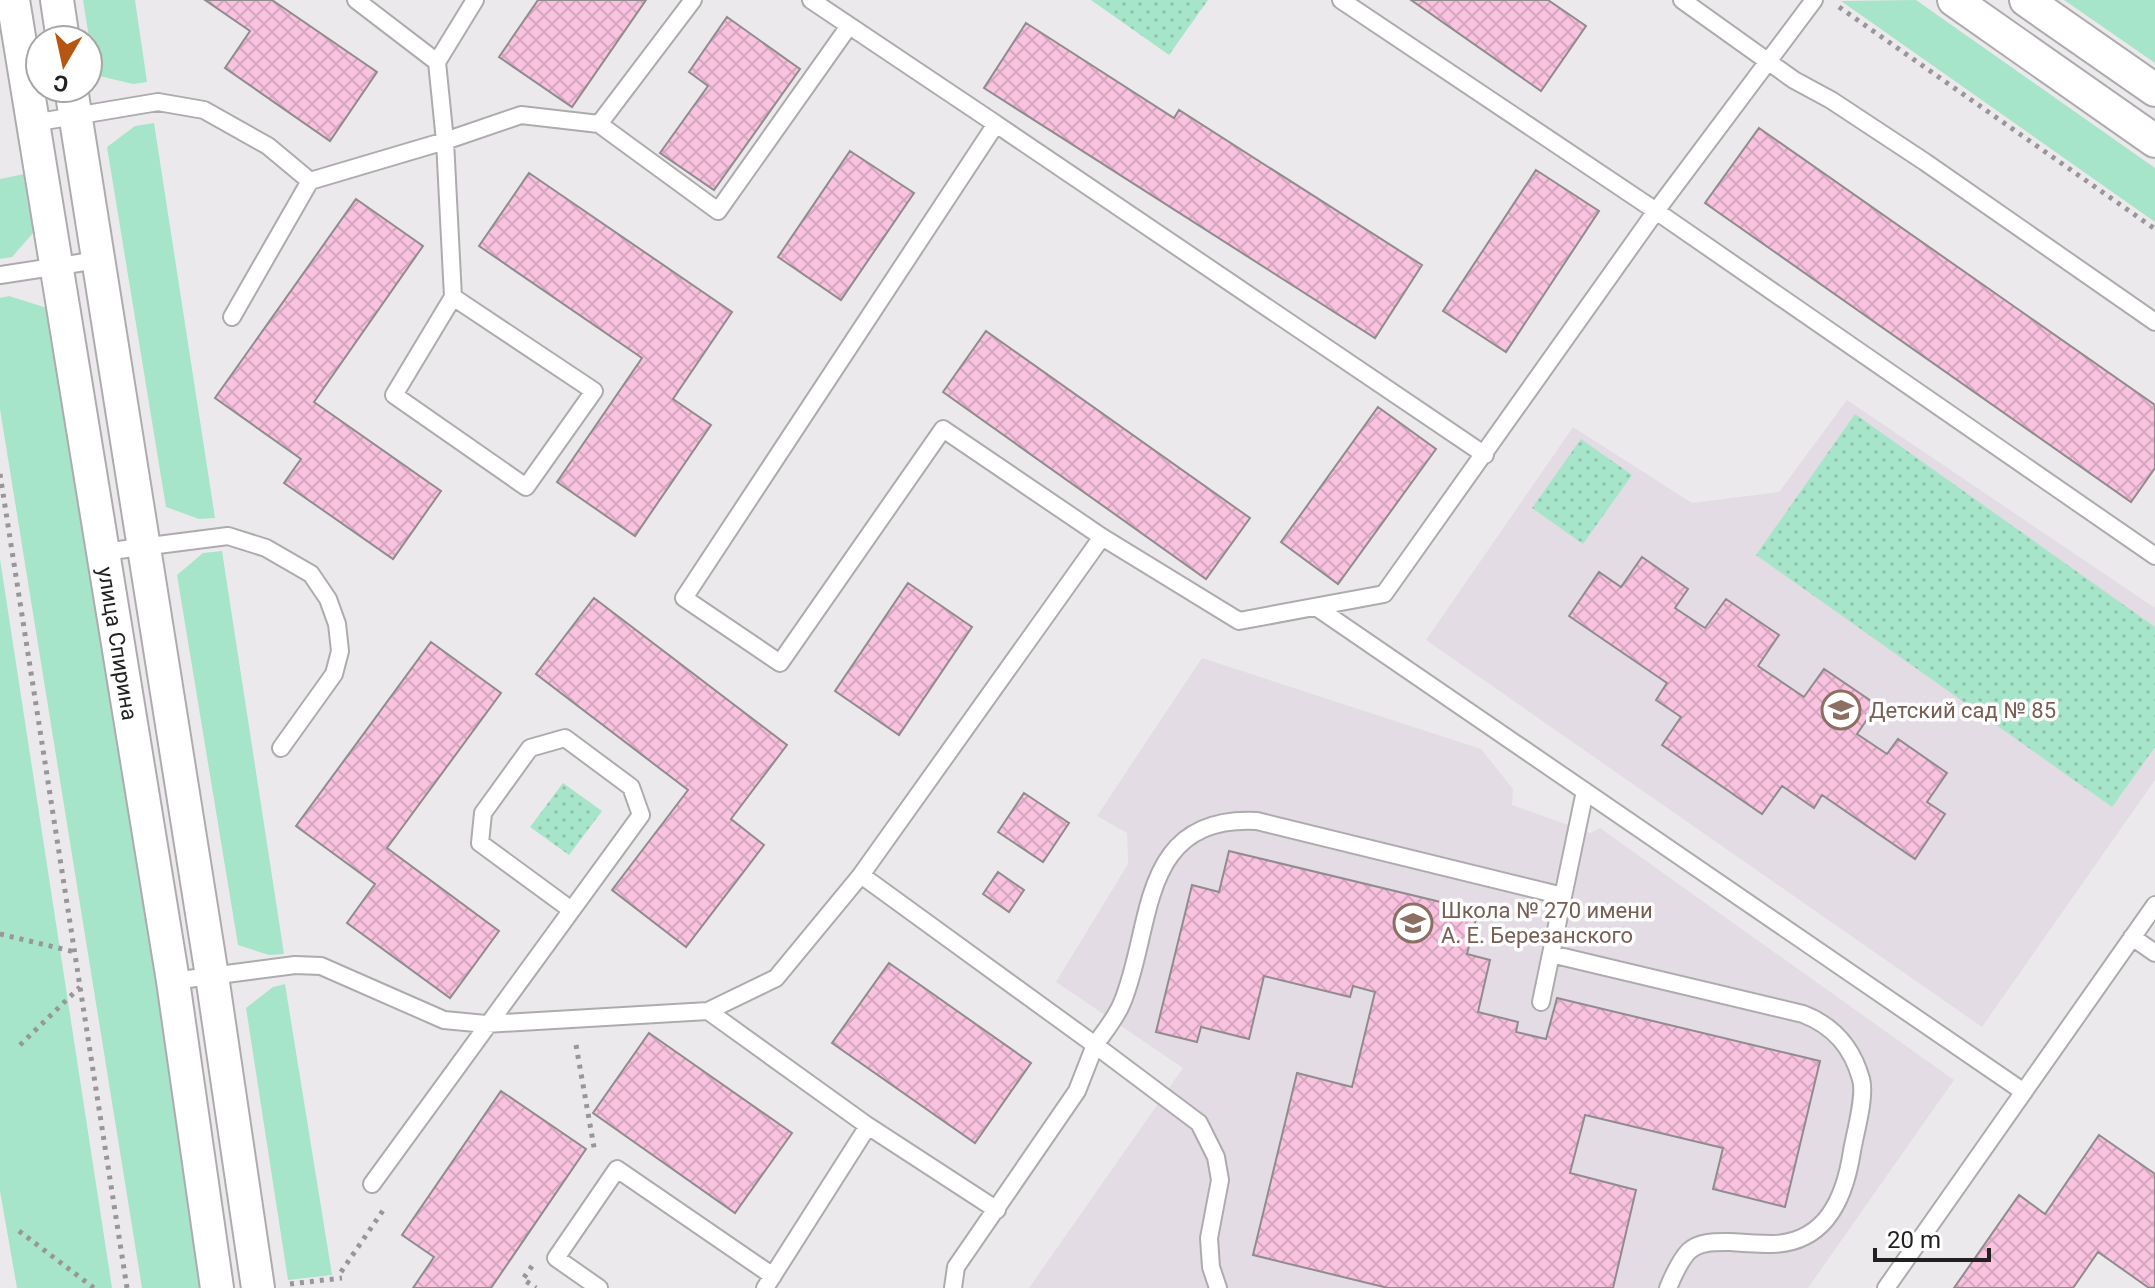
<svg xmlns="http://www.w3.org/2000/svg" width="2155" height="1288" font-family="Roboto,sans-serif">
<defs>
<pattern id="park-dots" width="8" height="8" patternUnits="userSpaceOnUse" patternTransform="scale(2)"><rect width="8" height="8" fill="#a6e5c9"/><path d="M2 2h.1M6 6h.1" fill="none" stroke="#8fc4ac" stroke-width="1.8" stroke-linecap="round"/></pattern>
<pattern id="building-cross-hatch" width="8" height="8" patternUnits="userSpaceOnUse" patternTransform="scale(2)"><rect width="8" height="8" fill="#f9c2df"/><path d="M0 0l8 8M0 8l8-8" fill="none" stroke="#d5a6bf"/></pattern>
</defs>
<rect width="100%" height="100%" fill="#ece9ec"/>
<path fill="#e4dce4" d="M1847,400l308,208v172l-173,247 -556,-387 147,-213 119,76 87,-11z
M1202,658l279,91 32,40 -1,16 79,28 9,-5 354,252 -146,208h-779l154,-220 -127,-86 72,-118 -1,-31 -30,-17z"/>
<path fill="#a6e5c9" d="M83,0h52l12,82 -14,2 -38,-9z
M1916,0l239,168v54l-314,-221z
M2064,0h91v63z
M154,123l61,395 -16,1 -33,-12 -59,-360 28,-21z
M24,174l10,58 -22,25 -12,2v-80z
M9,296l38,12 119,739 34,241h-58l-142,-879v-111z
M222,551l62,403 -15,1 -31,-10 -61,-370 26,-22z
M0,559l112,729h-95l-17,-97z
M285,984l47,291 -44,5 -42,-272 27,-21z"/>
<path fill="url(#park-dots)" d="M1091,0h117l-39,55z
M1855,414l300,213v120l-43,60 -356,-252z
M1581,439l51,36 -49,69 -51,-36z
M563,783l39,28 -33,44 -39,-28z"/>
<path fill="url(#building-cross-hatch)" stroke="#908c8e" stroke-width="2" d="M205,0h67l105,72 -47,69 -105,-73 25,-37z
M538,0h108l-74,107 -73,-50z
M1411,0h137l38,26 -45,65z
M727,17l73,52 -86,121 -54,-37 48,-67 -19,-14z
M1026,23l148,95 5,-8 243,155 -47,73 -391,-250z
M1759,128l396,277v63l-24,34 -426,-299z
M850,151l64,42 -73,107 -63,-43z
M1536,170l63,41 -93,141 -63,-41z
M529,173l203,139 -59,87 38,26 -76,111 -78,-54 85,-124 -163,-112z
M356,199l67,47 -109,156 127,89 -48,68 -109,-76 17,-24 -86,-61z
M986,331l264,187 -44,61 -263,-187z
M1378,407l58,42 -98,135 -57,-42z
M1642,557l46,32 -13,19 30,20 21,-29 53,36 -21,31 46,31 20,-28 53,36 -20,29 30,20 11,-15 49,34 -20,29 18,12 -30,45 -93,-64 -8,13 -32,-22 -20,28 -100,-69 19,-28 -25,-17 11,-17 -98,-67 30,-44 22,15z
M908,583l64,44 -73,108 -64,-44z
M594,598l193,147 -56,74 33,26 -78,102 -74,-57 76,-100 -152,-116z
M431,642l70,51 -114,155 112,83 -49,67 -103,-75 28,-39 -79,-58z
M1024,793l45,30 -26,39 -45,-30z
M1229,851l249,60 -11,43 23,6 -12,52 40,10 -2,10 30,7 11,-41 263,63 -35,146 -72,-18 10,-41 -138,-33 -15,58 66,17 -23,98h-225l-135,-33 44,-182 55,14 23,-95 -22,-6 -3,11 -86,-21 -15,63 -48,-12 -4,15 -41,-10 36,-147 27,7z
M998,872l26,18 -15,22 -26,-18z
M889,963l142,100 -56,80 -143,-100z
M649,1033l143,100 -57,80 -142,-100z
M501,1091l85,58 -95,139h-78l21,-31 -32,-22z
M2099,1135l56,39v114h-6l-51,-36 -25,36h-119l65,-93 26,19z"/>
<g fill="none" stroke-linecap="round" stroke-linejoin="round">
<defs>
<path id="lane" d="M356,0l81,62
M811,0l185,124
M1341,0l315,211 499,345
M1682,0l112,80 37,20 94,62 230,160
M33,123l125,-21 46,8 64,36 42,35
M599,124l94,-124
M0,275l98,-15
M453,297l141,94 -68,96 -132,-92 59,-98 -8,-156 -8,-79 38,-62
M232,317l78,-136 135,-40 76,-26 78,9 119,87 131,-185
M1102,537l-159,-108 -163,234 -96,-65 312,-474 489,331
M103,552l125,-16 38,12 45,26 17,25 9,25 3,27 -6,23 -53,74
M1316,607l708,485
M861,875l234,170 -18,46 -121,176 -3,21
M2132,937l23,16
M1551,954l252,60c31,12 49,33 58,65 5,17 -6,54 -9,72 -7,46 -25,91 -79,93 -14,0 -29,-1 -43,-2 -14,0 -30,-1 -41,9 -9,9 -16,25 -21,37
M173,981l122,-16 26,1 123,54 42,4 222,-13 68,-33 85,-103 241,-338 137,84 145,-27 272,-383 158,-211
M1541,1002l44,-211
M708,1011l160,115 -103,162
M868,1126l129,84
M372,1184l269,-369 -10,-28 -66,-49 -35,10 -47,65 -3,30 90,66
M599,1288l-43,-30 61,-89 156,107
M1218,1288l-7,-21 -2,-29 11,-58 -4,-23 -17,-34 -104,-78c9,-13 21,-27 27,-42 32,-76 15,-188 135,-182l306,75
M1886,1288l269,-383"/>
<g id="street">
<path id="s1" d="M13,0l160,981 44,307"/>
<path d="M57,0l6,40"/>
<path d="M1954,0l201,141"/>
<path d="M2026,0l129,90"/>
<path d="M71,88l141,888 46,312"/>
</g>
</defs>
<use href="#lane" stroke="#aeabae" stroke-width="20"/>
<use href="#street" stroke="#aeabae" stroke-width="36"/>
<path stroke="#989698" stroke-width="5" stroke-dasharray="4 6" stroke-linecap="butt" d="M1839,7l316,222
M0,474l127,814
M0,934l75,18
M20,1045l60,-58
M576,1045l19,108
M19,1231l75,57
M532,1266l-9,13 13,9
M341,1272l43,-63
M290,1284l52,-6"/>
<use href="#lane" stroke="#fff" stroke-width="16"/>
<use href="#street" stroke="#fff" stroke-width="32"/>
</g>
<defs>
<symbol id="school-ring" viewBox="-11 -11 22 22"><circle r="9.5" fill="#fff" stroke="#8d6e63" stroke-width="1.5"/><path d="M0-5L7-2L0 1L-7-2ZM-4 1L0 2.5L4 1V4Q0 6-4 4Z" fill="#8d6e63"/></symbol>
</defs>
<g fill-rule="evenodd">
<use href="#school-ring" x="1819" y="688" width="44" height="44"/>
<use href="#school-ring" x="1391" y="901" width="44" height="44"/>
</g>
<g text-anchor="middle" dominant-baseline="central" stroke-width="7" stroke-linejoin="round" paint-order="stroke">
<g font-size="22" fill="#222122" stroke="#fff">
<text stroke="none"><textPath href="#s1" startOffset="652">улица Спирина</textPath></text>
</g>
<g font-size="22" fill="#785e54" stroke="#fff" text-anchor="start">
<text x="1869" y="710">Детский сад № 85</text>
<text x="1441" y="910">Школа № 270 имени<tspan x="1441" dy="25">А. Е. Березанского</tspan></text>
</g>
</g>
<g transform="translate(64 64) rotate(189)"><circle r="38" fill="#ffffff" stroke="#a7a6a7" stroke-width="2"/>
<path d="M0-6L14 30L0 20L-14 30Z" fill="#b65613"/>
<text y="-12" font-size="22" font-weight="bold" text-anchor="middle" fill="#222122">С</text>
</g>
<path d="M1875 1248v12h114v-12" fill="none" stroke="#222122" stroke-width="4"/>
<text x="1887" y="1248" font-size="24" fill="#222122" stroke="#ffffff" stroke-width="6" paint-order="stroke">20 m</text>
</svg>
